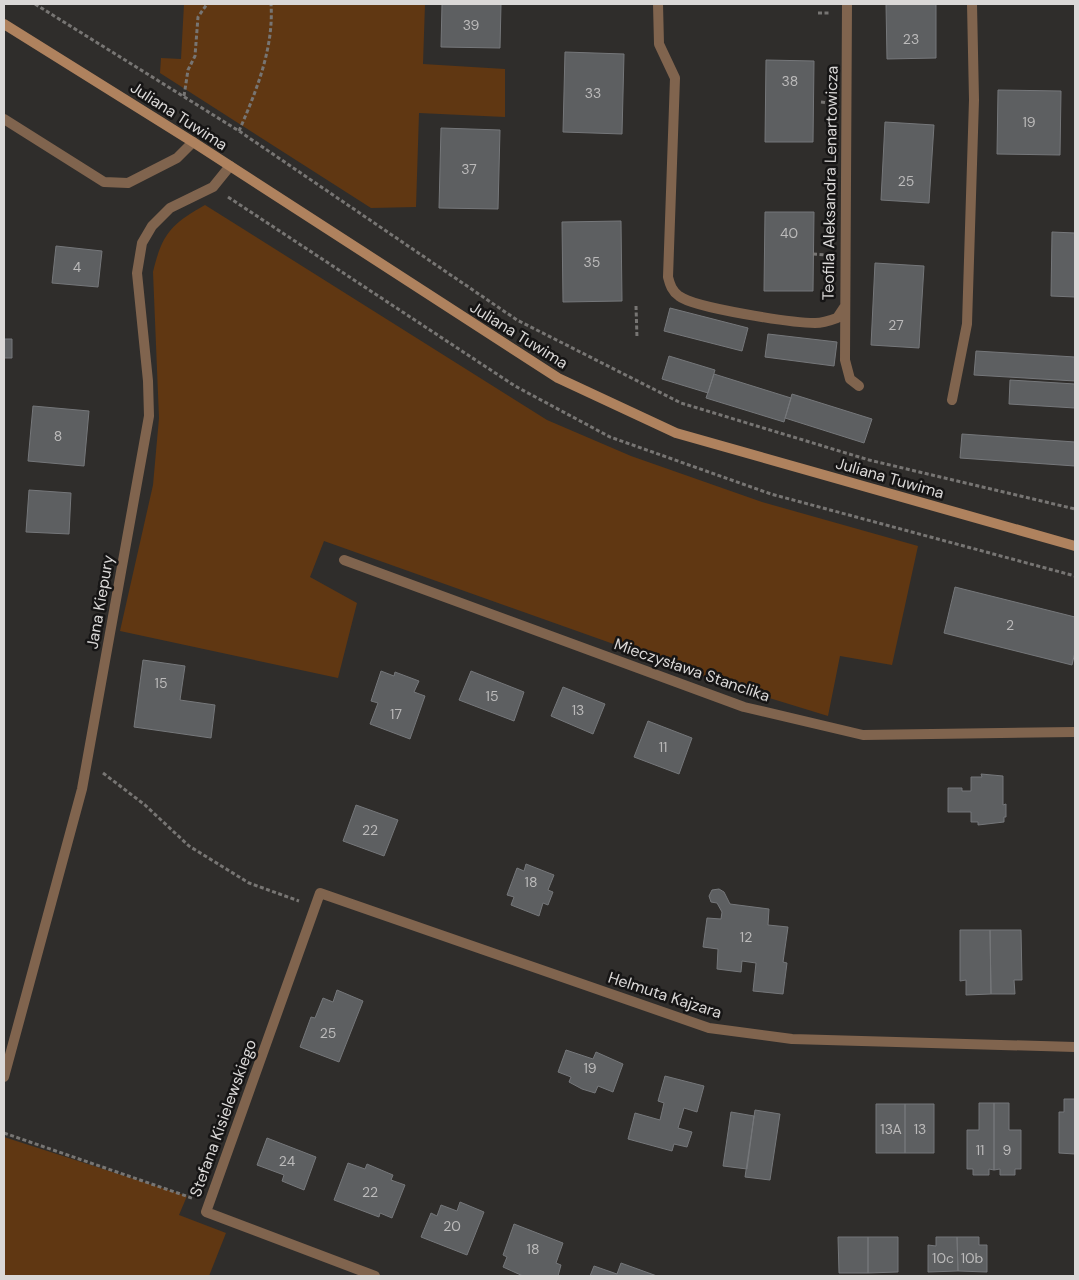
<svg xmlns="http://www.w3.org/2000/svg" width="1079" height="1280" font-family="'DM Sans',sans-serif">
<rect width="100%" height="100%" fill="#2f2d2b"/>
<path fill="#603712" d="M184,4h241l-2,60 82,5v48l-86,-4 -3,94 -45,1 -211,-135 1,-15 20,1z
M205,205l342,215 84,36 131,46 156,44 -26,119 -52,-9 -12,60 -85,-26 -419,-149 -14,36 47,26 -19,75 -218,-47 33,-146 6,-67 -6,-146c9,-38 18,-48 52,-67z
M4,1137l183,59 -8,19 47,18 -17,43h-205z"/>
<path fill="#5d5f61" stroke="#75777a" d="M442,4h59l-1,44 -59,-1z
M886,4h50v54l-49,1z
M565,52l59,2 -2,80 -59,-2z
M766,60l48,1 -1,81h-48z
M998,90l63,1 -1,64 -63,-1z
M885,122l49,3 -5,78 -48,-3z
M441,128l59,2 -2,79 -59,-1z
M765,212h49l-1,79h-49z
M621,221l1,80 -59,1 -1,-80z
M1052,232l23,1v64l-24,-1z
M56,246l46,5 -4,36 -46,-4z
M875,263l49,3 -5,82 -48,-3z
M670,308l78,20 -6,23 -78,-20z
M768,334l69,8 -3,24 -69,-9z
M4,339h8v19h-8z
M976,351l99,6v24l-101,-6z
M669,356l46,14 -7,23 -46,-14z
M714,374l77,24 -7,24 -78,-24z
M1010,380l65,4v24l-66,-4z
M792,394l80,25 -8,24 -79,-25z
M33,406l56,5 -5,55 -56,-5z
M962,434l113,8v24l-115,-8z
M29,490l42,3 -2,41 -43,-2z
M955,587l120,30v35l-3,13 -128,-32z
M143,660l42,6 -5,34 35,5 -4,33 -77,-11z
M381,671l13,5 1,-4 24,9 -5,11 11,4 -15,43 -40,-15 8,-21 -7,-2z
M471,671l53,21 -10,29 -55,-21z
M563,687l42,17 -12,30 -42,-18z
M648,721l44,17 -13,36 -45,-17z
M981,774l22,2v29l3,-1v13h-2v5l-26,3v-3h-7v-10h-23v-24h14v3h9v-14h11z
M356,805l42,15 -14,36 -41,-15z
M526,864l28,11 -6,15 5,2 -5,13 -5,-2 -4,13 -28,-11 3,-8 -7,-2 10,-27 7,3z
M719,889l5,3 6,12 39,5 -1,16 20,2 -5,35 4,1 -4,31 -30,-3 3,-28 -14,-2 -1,11 -24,-3 1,-20 -15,-2 4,-29 14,1 1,-7 -5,-9 -6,-1 -2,-6 3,-6z
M960,930h30l1,64 -25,1v-15l-6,1z
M990,930h31l1,50h-8l1,14h-24z
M337,990l26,11 -24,61 -39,-15 11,-30 4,1 8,-20 10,4z
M566,1050l27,9 3,-7 27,12 -10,28 -15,-6 -3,7 -13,-4 -13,-7 2,-5 -13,-5z
M665,1076l39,10 -7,26 -13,-4 -6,20 14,4 -5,15 -13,-3 -2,7 -44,-12 7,-26 25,7 4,-17 -6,-2z
M1064,1099h11v55l-16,-1v-41h5z
M979,1103h15v67l-5,-1v6h-16v-6h-6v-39h12z
M994,1103h15v27h12v39h-6v6h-15v-6l-6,1z
M876,1104h29v49h-29z
M905,1104h29v49h-29z
M755,1110l25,4 -10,66 -25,-3z
M731,1112l23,4 -7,53 -24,-3z
M267,1138l49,19 -12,33 -22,-9 2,-6 -27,-10z
M348,1163l17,6 2,-5 26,11 -2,5 14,5 -13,33 -12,-5 -1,4 -45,-17z
M460,1202l24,10 -17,43 -46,-18 10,-24 6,3 4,-11 16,6z
M514,1224l49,19 -7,20 5,2 -3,11h-35l-20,-9 4,-10 -4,-2z
M838,1237h30v36h-29z
M868,1237h30v35l-30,1z
M936,1237h21l1,34 -30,1v-27l8,1z
M957,1237h22v8h8v27l-29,-1z
M621,1263l36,13h-67l4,-10 23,8z"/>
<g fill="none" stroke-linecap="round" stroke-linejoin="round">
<path stroke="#777573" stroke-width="3" stroke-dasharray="4 2.5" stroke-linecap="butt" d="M35,4l204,127 278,189 164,83 188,57 206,49
M818,13h11
M184,96l4,-26 7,-14 3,-39 9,-13
M821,102l8,1
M239,131c17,-39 35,-83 32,-127
M228,197l287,189 95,51 161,57 304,82
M813,254l14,1
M636,306l1,32
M103,773l42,32 44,41 60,37 50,18
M4,1133l188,65"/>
<path stroke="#80644e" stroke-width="10" d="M658,4l1,40 16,34 -7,199c2,8 4,14 11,19 15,12 114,27 136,27 8,0 14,-2 22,-5l8,-12
M847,4l-2,356 5,19 9,7
M952,400l15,-76 7,-224 -2,-96"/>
<path stroke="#80644e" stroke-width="10" d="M4,119l100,63 24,1 49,-25 16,-16
M344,560l400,147 119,28 212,-3
M4,1077l78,-288 67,-373 -1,-35 -11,-108 5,-30 10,-17 18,-18 43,-21 17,-21
M375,1276l-169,-64 114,-319 389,135 83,11 283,8"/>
<path stroke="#af825e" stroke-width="10" d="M4,24l189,118 365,236 118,55 399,113"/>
</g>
<g text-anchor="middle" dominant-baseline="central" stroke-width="5" stroke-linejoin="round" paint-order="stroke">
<g font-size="14" fill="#bbbaba">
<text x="471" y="25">39</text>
<text x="911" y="39">23</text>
<text x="790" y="81">38</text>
<text x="593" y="93">33</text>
<text x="1029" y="122">19</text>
<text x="469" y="169">37</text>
<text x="906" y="181">25</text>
<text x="789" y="233">40</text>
<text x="592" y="262">35</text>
<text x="77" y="267">4</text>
<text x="896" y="325">27</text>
<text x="58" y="436">8</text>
<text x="1010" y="625">2</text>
<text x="161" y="683">15</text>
<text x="492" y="696">15</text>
<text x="578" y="710">13</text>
<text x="396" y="714">17</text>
<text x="663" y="747">11</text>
<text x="370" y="830">22</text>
<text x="531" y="882">18</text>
<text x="746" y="937">12</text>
<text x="328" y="1033">25</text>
<text x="590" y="1068">19</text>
<text x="891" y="1129">13A</text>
<text x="920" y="1129">13</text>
<text x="980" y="1150">11</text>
<text x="1007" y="1150">9</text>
<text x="287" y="1161">24</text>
<text x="370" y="1192">22</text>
<text x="452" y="1226">20</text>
<text x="533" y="1249">18</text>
<text x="943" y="1258">10c</text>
<text x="972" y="1258">10b</text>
</g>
<g font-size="16" fill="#dad8d7" stroke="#161515">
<text transform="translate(179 116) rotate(33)">Juliana Tuwima</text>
<text transform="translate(830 183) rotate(-89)">Teofila Aleksandra Lenartowicza</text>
<text transform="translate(519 335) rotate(32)">Juliana Tuwima</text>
<text transform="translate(890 478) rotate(16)">Juliana Tuwima</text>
<text transform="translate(100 602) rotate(-80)">Jana Kiepury</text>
<text transform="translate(692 670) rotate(19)">Mieczysława Stanclika</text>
<text transform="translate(665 995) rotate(18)">Helmuta Kajzara</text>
<text transform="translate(223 1118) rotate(-70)">Stefana Kisielewskiego</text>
</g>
</g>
<rect width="1079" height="1280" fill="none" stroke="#dad8d7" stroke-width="10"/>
</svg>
